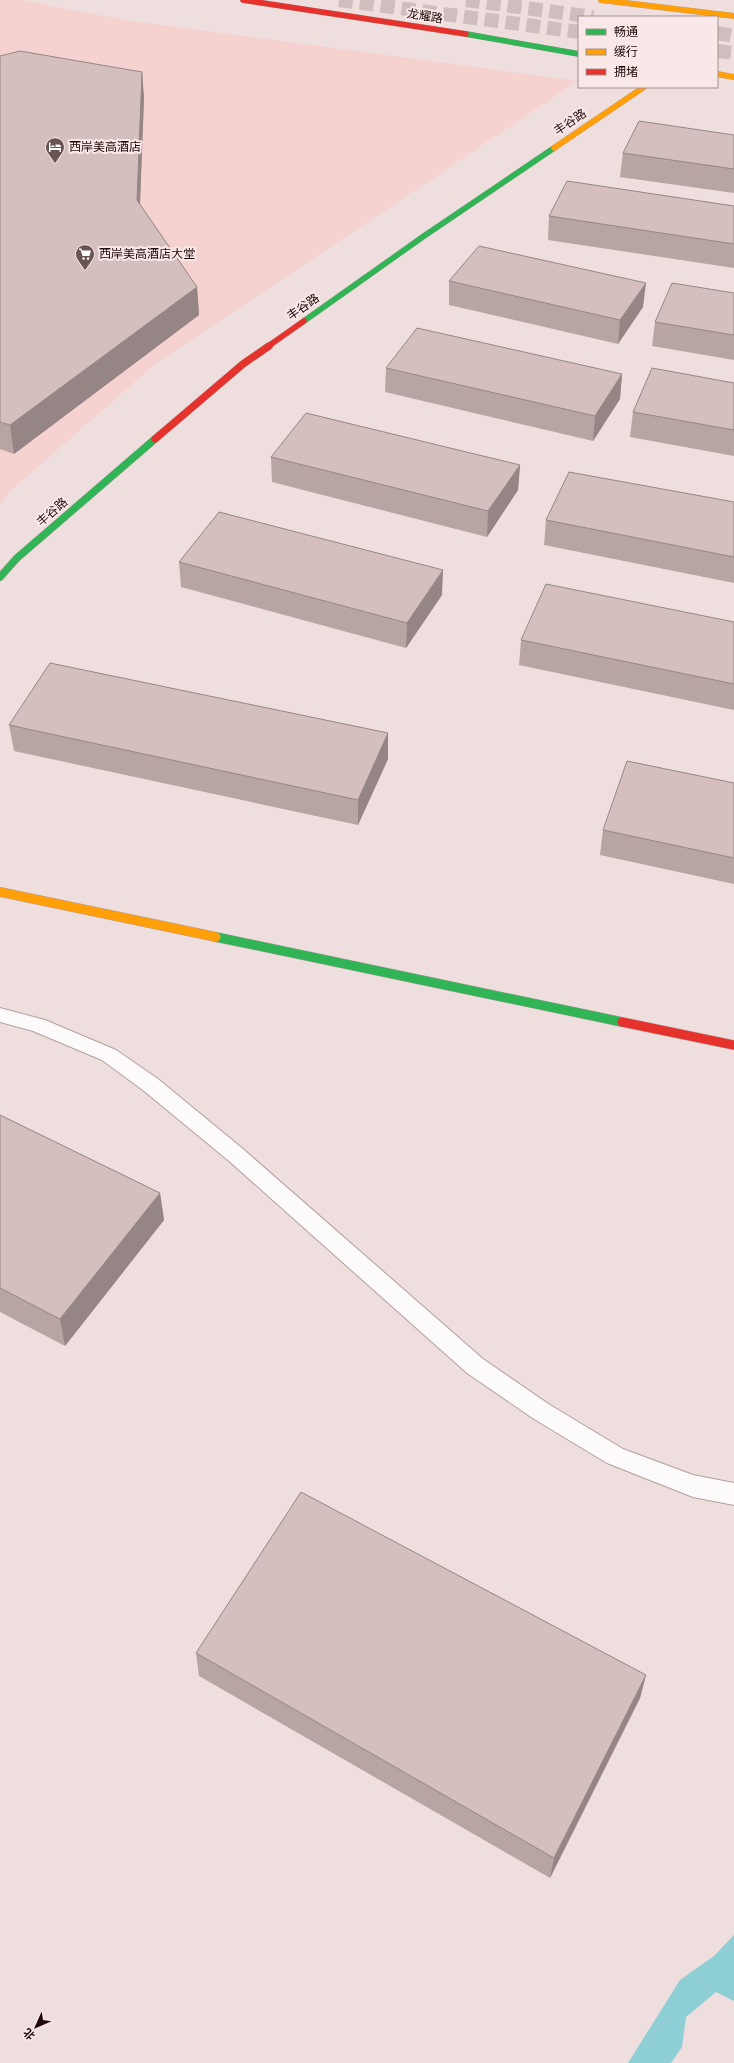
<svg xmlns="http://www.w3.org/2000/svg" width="734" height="2063" viewBox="0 0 734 2063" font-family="'IBM Plex Sans','Noto Sans SC',sans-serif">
	<rect width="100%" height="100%" fill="#eededd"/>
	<path fill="#f5d2d0" d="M 0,0 L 22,0 L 125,20 L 578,81 L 154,365 L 8,493 L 0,504 Z"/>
	<path fill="#8dcfd5" d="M 734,1935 L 734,2001 L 716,1992 L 686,2017 L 682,2047 L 671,2063 L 628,2063 L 680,1980 L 714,1956 Z"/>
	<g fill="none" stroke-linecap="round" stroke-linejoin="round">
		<path stroke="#cfbebd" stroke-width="14" stroke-dasharray="14 7" stroke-linecap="butt" d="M 339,0 L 579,32
			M 466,0 L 593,17
			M 717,33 L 734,36
			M 717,51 L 734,53"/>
		<g stroke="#b39f9e" stroke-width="2">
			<path id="lane" d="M 0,1008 L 45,1020 L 116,1050 L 158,1079 L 243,1149 L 483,1359 L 550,1405 L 623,1449 L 693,1475 L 734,1483 L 734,1505 L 693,1497 L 607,1463 L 534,1419 L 467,1373 L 229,1161 L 144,1091 L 102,1060 L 33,1031 L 0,1022 Z"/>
		</g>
		<g stroke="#b39f9e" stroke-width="6">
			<path id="fast-far2" d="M 466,34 L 579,54
				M 304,321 L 424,236 L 554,148"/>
		</g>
		<g stroke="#b39f9e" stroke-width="8">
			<path id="fast-far1" d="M 0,577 L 17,558 L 155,439"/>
		</g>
		<g stroke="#b39f9e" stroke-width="10">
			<path id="fast" d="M 216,937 L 622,1022"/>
		</g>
		<g stroke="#b39f9e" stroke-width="6">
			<path id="slow-far1" d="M 601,0 L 734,16
				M 717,74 L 734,77
				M 554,148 L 644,87"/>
		</g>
		<g stroke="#b39f9e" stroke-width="10">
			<path id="slow" d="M 0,892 L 216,937"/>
		</g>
		<g stroke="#b39f9e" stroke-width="6">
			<path id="jam-far2" d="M 243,0 L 466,34
				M 267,347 L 304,321"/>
		</g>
		<g stroke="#b39f9e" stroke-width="8">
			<path id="jam-far1" d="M 155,439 L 243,364 L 269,346"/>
		</g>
		<g stroke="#b39f9e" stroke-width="10">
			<path id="jam" d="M 622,1022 L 734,1045"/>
		</g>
		<use href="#lane" fill="#fcfafa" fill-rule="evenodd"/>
		<use href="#fast-far2" stroke="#30b455" stroke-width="5.5"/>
		<use href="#fast-far1" stroke="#30b455" stroke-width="7"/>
		<use href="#fast" stroke="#30b455" stroke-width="9"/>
		<use href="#slow-far1" stroke="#ff9f0a" stroke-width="5.5"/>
		<use href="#slow" stroke="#ff9f0a" stroke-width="9"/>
		<use href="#jam-far2" stroke="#e5322d" stroke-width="5.5"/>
		<use href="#jam-far1" stroke="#e5322d" stroke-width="7"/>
		<use href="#jam" stroke="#e5322d" stroke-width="9"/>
	</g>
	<path fill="#b7a4a3" d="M 0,56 L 142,72 L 144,98 L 140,205 L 197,287 L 199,315 L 14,454 L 0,449 Z
		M 734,135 L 734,193 L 620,177 L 623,153 Z
		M 734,206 L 734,268 L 548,240 L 549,216 Z
		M 449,281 L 643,307 L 618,344 L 449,305 Z
		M 734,293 L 734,360 L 652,346 L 655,322 Z
		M 386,368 L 622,374 L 620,399 L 593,441 L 385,392 Z
		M 734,383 L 734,456 L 630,437 L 633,412 Z
		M 271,457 L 520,465 L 518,490 L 487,537 L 272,482 Z
		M 734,502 L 734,583 L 544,545 L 546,520 Z
		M 179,562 L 442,595 L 406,648 L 181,587 Z
		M 734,622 L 734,710 L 519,665 L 521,640 Z
		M 9,725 L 388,733 L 388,759 L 358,825 L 14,751 Z
		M 734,783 L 734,884 L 600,855 L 603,830 Z
		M 0,1115 L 160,1193 L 164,1220 L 65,1346 L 0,1312 Z
		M 196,1653 L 646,1675 L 640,1698 L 550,1878 L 199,1676 Z"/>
	<path fill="#958685" d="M 142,72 L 144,98 L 139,227 L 137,200 Z
		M 646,283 L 643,307 L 618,344 L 620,320 Z
		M 197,287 L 199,315 L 14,454 L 10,425 Z
		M 622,374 L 620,399 L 593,441 L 595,416 Z
		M 520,465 L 518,490 L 487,537 L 488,511 Z
		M 443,570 L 442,595 L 406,648 L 407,623 Z
		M 388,733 L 388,759 L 358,825 L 358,800 Z
		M 160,1193 L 164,1220 L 65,1346 L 60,1319 Z
		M 646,1675 L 640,1698 L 550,1878 L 554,1858 Z"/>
	<path fill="#d5bfbe" stroke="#958685" d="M 20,51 L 142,72 L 137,200 L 197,287 L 10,425 L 0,422 L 0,56 Z
		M 639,121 L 734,135 L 734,169 L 623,153 Z
		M 567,181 L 734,206 L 734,244 L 549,216 Z
		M 479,246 L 646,283 L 620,320 L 449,281 Z
		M 672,283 L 734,293 L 734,335 L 655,322 Z
		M 417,328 L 622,374 L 595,416 L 386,368 Z
		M 652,368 L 734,383 L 734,430 L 633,412 Z
		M 306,413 L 520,465 L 488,511 L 271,457 Z
		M 569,472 L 734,502 L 734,557 L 546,520 Z
		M 219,512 L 443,570 L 407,623 L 179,562 Z
		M 546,584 L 734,622 L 734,684 L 521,640 Z
		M 50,663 L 388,733 L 358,800 L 9,725 Z
		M 627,761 L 734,783 L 734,858 L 603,830 Z
		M 0,1115 L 160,1193 L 60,1319 L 0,1288 Z
		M 301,1492 L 646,1675 L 554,1858 L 196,1653 Z"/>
	<defs>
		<g id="hotel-pin" transform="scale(1)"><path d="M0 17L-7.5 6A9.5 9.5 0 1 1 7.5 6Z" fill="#695353" stroke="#f8e9e8"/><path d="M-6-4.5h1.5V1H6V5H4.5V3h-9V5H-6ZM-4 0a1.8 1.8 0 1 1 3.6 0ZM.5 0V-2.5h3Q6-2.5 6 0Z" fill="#fff"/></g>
		<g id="supermarket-pin" transform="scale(1)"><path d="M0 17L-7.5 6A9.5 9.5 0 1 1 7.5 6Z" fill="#695353" stroke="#f8e9e8"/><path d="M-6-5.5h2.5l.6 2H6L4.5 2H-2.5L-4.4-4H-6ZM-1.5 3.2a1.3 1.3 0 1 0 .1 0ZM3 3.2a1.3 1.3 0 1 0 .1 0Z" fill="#fff"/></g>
	</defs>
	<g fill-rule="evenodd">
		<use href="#hotel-pin" x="55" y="147"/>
		<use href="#supermarket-pin" x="85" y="254"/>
	</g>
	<g text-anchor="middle" stroke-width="4" stroke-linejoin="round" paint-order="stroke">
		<g font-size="12" fill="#210808" stroke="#f8e9e8">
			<text transform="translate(425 16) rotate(9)" y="4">龙耀路</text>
			<text transform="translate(570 122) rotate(-34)" y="4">丰谷路</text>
			<text transform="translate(303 307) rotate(-35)" y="4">丰谷路</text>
			<text transform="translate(52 512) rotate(-41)" y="4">丰谷路</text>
		</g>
		<g font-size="12" fill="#210808" stroke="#f8e9e8" text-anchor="start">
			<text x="69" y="151">西岸美高酒店</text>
			<text x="99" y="258">西岸美高酒店大堂</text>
		</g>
	</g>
	<rect x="578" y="16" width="140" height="72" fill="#f8e9e8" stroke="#a28f8e"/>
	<rect x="586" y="29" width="20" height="6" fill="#30b455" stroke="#a28f8e"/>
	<text x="614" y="36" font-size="12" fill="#210808">畅通</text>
	<rect x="586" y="49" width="20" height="6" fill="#ff9f0a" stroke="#a28f8e"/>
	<text x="614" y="56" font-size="12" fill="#210808">缓行</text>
	<rect x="586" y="69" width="20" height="6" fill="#e5322d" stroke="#a28f8e"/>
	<text x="614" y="76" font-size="12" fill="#210808">拥堵</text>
	<g transform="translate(36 2027) rotate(225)" stroke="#f8e9e8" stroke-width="3" paint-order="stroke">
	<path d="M0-3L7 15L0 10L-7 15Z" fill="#210808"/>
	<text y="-6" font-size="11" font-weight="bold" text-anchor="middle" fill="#210808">北</text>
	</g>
</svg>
